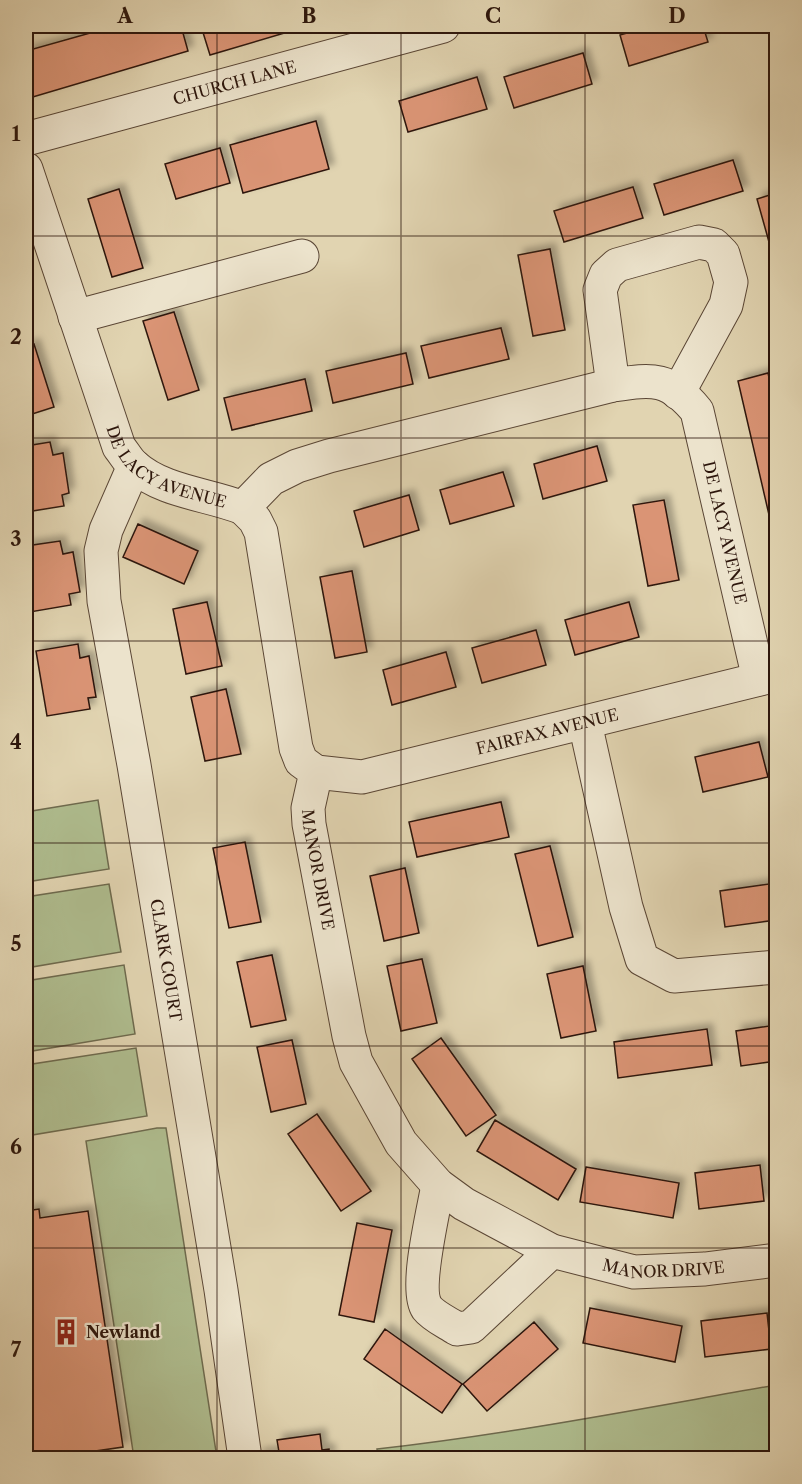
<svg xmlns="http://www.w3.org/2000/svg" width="802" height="1484" viewBox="0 0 802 1484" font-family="'Libre Caslon Text',serif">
	<defs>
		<filter id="shadow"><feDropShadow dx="5.5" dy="-5.5" stdDeviation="3" flood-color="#0004"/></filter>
	</defs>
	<rect width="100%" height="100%" fill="#e1d4b1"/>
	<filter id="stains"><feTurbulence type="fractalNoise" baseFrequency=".00333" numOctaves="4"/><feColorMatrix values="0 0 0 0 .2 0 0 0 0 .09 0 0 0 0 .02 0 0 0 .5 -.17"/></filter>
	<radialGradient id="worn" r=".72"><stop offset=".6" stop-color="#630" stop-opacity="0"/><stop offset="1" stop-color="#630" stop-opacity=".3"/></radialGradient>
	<path fill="#afbd8f" stroke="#6e6a4e" stroke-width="1.5" d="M 98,800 L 109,869 L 26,882 L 26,812 Z
		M 109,884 L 121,952 L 26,968 L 26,897 Z
		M 124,965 L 135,1034 L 26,1052 L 26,981 Z
		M 136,1048 L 147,1116 L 26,1136 L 26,1065 Z
		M 157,1128 L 166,1128 L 217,1458 L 134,1458 L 86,1141 Z
		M 776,1385 L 776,1458 L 378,1458 L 377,1449 C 511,1434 644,1408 776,1385 Z"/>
	<path fill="#da9474" stroke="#2d160c" stroke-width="1.5" filter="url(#shadow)" d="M 115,26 L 181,26 L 188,51 L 26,99 L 26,51 Z
		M 201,26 L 308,26 L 210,55 Z
		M 651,26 L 703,26 L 708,42 L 629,66 L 620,35 Z
		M 583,53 L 592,84 L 514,108 L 504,77 Z
		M 477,77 L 487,109 L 408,132 L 399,101 Z
		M 316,121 L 329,169 L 243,193 L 230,145 Z
		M 220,148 L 230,183 L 176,199 L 165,164 Z
		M 733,160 L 743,191 L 664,215 L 654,184 Z
		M 633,187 L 643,218 L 564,242 L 554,211 Z
		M 119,189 L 143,268 L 112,277 L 88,199 Z
		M 776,193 L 776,267 L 757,199 Z
		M 550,249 L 565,330 L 533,336 L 518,255 Z
		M 174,312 L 199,390 L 168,400 L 143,321 Z
		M 501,328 L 509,359 L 429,378 L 421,346 Z
		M 34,344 L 54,407 L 26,416 L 26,347 Z
		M 406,353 L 413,384 L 333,403 L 326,371 Z
		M 768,373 L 776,408 L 776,545 L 738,381 Z
		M 305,379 L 312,411 L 232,430 L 224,398 Z
		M 50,442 L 53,455 L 63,453 L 69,493 L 62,495 L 64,506 L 26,512 L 26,446 Z
		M 597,446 L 607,481 L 543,499 L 534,464 Z
		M 503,472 L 514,506 L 450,524 L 440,490 Z
		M 409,495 L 419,530 L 364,547 L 354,511 Z
		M 664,500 L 679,580 L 648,586 L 633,505 Z
		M 138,524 L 198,551 L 184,584 L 123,557 Z
		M 60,541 L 63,554 L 73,552 L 80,592 L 69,594 L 71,605 L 30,612 L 26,582 L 26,546 Z
		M 352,571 L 367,652 L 335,658 L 320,577 Z
		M 207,602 L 222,666 L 186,674 L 173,609 Z
		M 629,602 L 639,637 L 575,655 L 565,620 Z
		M 536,630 L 546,665 L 482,683 L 472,648 Z
		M 78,644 L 80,658 L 89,656 L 96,697 L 88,698 L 90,709 L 47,716 L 36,651 Z
		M 446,652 L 456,687 L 392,705 L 383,670 Z
		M 226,689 L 241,754 L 205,761 L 191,697 Z
		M 759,742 L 768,777 L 703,792 L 695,757 Z
		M 501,802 L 509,837 L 417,857 L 409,822 Z
		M 245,842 L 261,922 L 229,928 L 213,848 Z
		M 550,846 L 573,937 L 538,946 L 515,854 Z
		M 405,868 L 419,933 L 384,941 L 370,876 Z
		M 776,883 L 776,920 L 725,927 L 720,891 Z
		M 272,955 L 286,1020 L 251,1027 L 237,962 Z
		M 422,959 L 437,1023 L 401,1031 L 387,966 Z
		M 583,966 L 596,1031 L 561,1038 L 547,974 Z
		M 776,1025 L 776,1061 L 741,1066 L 736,1031 Z
		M 707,1029 L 712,1065 L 618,1078 L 614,1042 Z
		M 441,1038 L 496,1115 L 466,1136 L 412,1059 Z
		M 292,1040 L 306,1104 L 271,1112 L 257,1047 Z
		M 317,1114 L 371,1191 L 341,1211 L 288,1134 Z
		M 495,1120 L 576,1169 L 558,1200 L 477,1151 Z
		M 760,1165 L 764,1201 L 699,1209 L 695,1173 Z
		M 586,1167 L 679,1183 L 673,1218 L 580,1202 Z
		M 39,1209 L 40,1218 L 88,1211 L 123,1447 L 75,1454 L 75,1458 L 26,1458 L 26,1211 Z
		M 357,1223 L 392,1230 L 374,1322 L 339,1315 Z
		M 590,1308 L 682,1326 L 675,1362 L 583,1343 Z
		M 767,1313 L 771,1349 L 705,1357 L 701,1321 Z
		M 534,1322 L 558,1349 L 487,1411 L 463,1384 Z
		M 385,1329 L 462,1384 L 442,1413 L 364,1359 Z
		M 320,1434 L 322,1450 L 329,1449 L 330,1458 L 258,1458 L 258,1454 L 279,1452 L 277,1440 Z"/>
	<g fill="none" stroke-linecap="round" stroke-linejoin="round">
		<g stroke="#5a4635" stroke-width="35">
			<g id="minor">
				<path id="s1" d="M 26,139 L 443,26"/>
				<path id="s2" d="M 26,169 L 119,447 C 124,453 128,461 134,466 C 163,492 208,494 243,508 L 271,479 L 297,466 L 329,456 L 613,385 C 654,379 669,377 697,411 L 759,679"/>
				<path d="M 75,317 L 302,256"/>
				<path d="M 613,385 L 600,290 L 606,275 L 617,265 L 699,242 L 714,245 L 723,254 L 731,282 L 726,305 L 678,393"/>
				<path id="s3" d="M 134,466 L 106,530 L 101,551 L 104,601 L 134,765 L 221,1290 L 245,1458"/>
				<path id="s4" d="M 243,508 L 255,520 L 261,532 L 296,748 L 301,761 L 316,772 L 308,808 L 309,824 L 349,1036 L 356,1062 L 401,1143 L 438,1185 L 464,1204 L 552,1251 L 634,1272 L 705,1269 L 776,1260"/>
				<path d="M 585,723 L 626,907 L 642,959 L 674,976 L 776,967"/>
				<path id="s5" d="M 316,772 L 362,777 L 776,675"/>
				<path d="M 438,1185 C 434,1209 414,1289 427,1308 C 433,1316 448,1323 457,1329 L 471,1327 L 552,1251"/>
			</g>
		</g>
		<use href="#minor" stroke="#ece3cc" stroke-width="33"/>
	</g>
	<path fill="none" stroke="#2d160c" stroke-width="1.5" stroke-opacity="0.55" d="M 217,26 L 217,1458M 401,26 L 401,1458M 585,26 L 585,1458M 26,236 L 776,236M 26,438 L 776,438M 26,641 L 776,641M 26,843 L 776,843M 26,1046 L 776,1046M 26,1248 L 776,1248"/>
	<defs>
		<g id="building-bare" transform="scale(2.07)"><path d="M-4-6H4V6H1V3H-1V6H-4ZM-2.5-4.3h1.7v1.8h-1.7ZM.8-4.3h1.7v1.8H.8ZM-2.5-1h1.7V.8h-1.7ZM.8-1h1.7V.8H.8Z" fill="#8f2418" stroke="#ece3cc" stroke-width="2.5" paint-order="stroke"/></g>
	</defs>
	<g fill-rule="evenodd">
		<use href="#building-bare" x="66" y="1332"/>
	</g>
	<g text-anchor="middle" stroke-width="4.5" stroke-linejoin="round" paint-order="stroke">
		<g font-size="16" fill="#2d160c" stroke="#ece3cc">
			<text dy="6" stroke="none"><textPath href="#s1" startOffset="216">CHURCH LANE</textPath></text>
			<text dy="6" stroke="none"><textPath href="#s2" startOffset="344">DE LACY AVENUE</textPath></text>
			<text dy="6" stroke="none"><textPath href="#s2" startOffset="1050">DE LACY AVENUE</textPath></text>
			<text dy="6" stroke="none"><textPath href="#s5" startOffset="237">FAIRFAX AVENUE</textPath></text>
			<text dy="6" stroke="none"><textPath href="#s4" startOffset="381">MANOR DRIVE</textPath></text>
			<text dy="6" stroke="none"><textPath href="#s3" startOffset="506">CLARK COURT</textPath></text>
			<text dy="6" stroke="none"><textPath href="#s4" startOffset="972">MANOR DRIVE</textPath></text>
		</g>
		<g font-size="16" font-weight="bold" fill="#2d160c" stroke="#ece3cc" text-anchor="start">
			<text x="86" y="1338">Newland</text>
		</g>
	</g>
	<rect width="802" height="1484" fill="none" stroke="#e1d4b1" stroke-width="66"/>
	<rect x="33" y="33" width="736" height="1418" fill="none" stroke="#2d160c" stroke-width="2"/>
	<g font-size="20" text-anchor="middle" font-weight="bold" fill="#2d160c">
		<text x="125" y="23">A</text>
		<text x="309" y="23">B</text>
		<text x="493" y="23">C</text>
		<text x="677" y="23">D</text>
		<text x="16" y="141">1</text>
		<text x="16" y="344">2</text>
		<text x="16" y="546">3</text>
		<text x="16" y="749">4</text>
		<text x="16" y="951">5</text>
		<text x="16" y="1154">6</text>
		<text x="16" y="1357">7</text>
	</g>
	<rect width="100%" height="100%" filter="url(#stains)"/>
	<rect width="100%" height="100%" fill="url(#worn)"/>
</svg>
